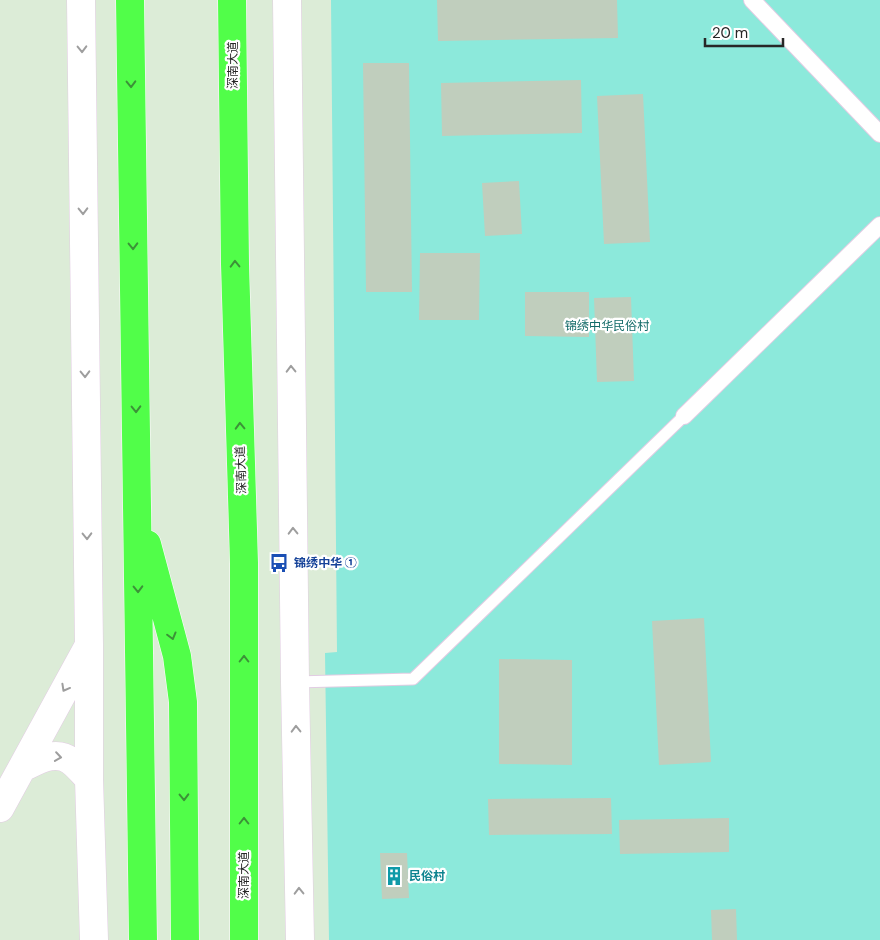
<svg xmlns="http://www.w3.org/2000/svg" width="880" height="940" viewBox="0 0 880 940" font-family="'DM Sans','Noto Sans SC',sans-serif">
	<rect width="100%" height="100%" fill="#dcecd7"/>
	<path fill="#8ce9db" d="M 331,0 L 880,0 L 880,940 L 329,940 L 325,653 L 337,652 Z"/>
	<path fill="#c0cebd" d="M 437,0 L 617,0 L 618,38 L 438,41 Z
		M 363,63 L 409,63 L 412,292 L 366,292 Z
		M 581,80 L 582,133 L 442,136 L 441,83 Z
		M 643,94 L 650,242 L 604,244 L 597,96 Z
		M 519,181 L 522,234 L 485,236 L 482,183 Z
		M 420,253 L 480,253 L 479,320 L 419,320 Z
		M 525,292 L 589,292 L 589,337 L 525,336 Z
		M 631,297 L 634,381 L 597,382 L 594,298 Z
		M 704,618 L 711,762 L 659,765 L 652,621 Z
		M 499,659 L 572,660 L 572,765 L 499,764 Z
		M 611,798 L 612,834 L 489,835 L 488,799 Z
		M 729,818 L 729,852 L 620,854 L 619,820 Z
		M 380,853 L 407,853 L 409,898 L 382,899 Z
		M 736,909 L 737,940 L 712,940 L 711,910 Z"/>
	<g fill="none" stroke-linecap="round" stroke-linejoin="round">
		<g stroke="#e2cce3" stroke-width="13">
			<path id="service" d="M 295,682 L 413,679 L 684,416"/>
		</g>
		<g stroke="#e2cce3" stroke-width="18">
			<path id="pedestrian" d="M 752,0 L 880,134
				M 684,416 L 880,225"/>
		</g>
		<g stroke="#e2cce3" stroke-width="29">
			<path id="secondary" d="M 81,0 L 89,645 L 89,779 L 94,940
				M 287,0 L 295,682 L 300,940
				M 22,768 C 37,761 55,749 71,761 C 78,766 83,773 89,779
				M 0,808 L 88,647"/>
		</g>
		<g stroke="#fff" stroke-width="29">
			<path id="primary" d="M 130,0 L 143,940
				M 232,0 L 235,264 L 244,563 L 244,940
				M 147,544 L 177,656 L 183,702 L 185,940"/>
		</g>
		<use href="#service" stroke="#fff" stroke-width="11"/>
		<use href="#pedestrian" stroke="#fff" stroke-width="16"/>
		<use href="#secondary" stroke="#fff" stroke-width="28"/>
		<use href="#primary" stroke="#51fe49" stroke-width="28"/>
	</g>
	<defs><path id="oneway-chevron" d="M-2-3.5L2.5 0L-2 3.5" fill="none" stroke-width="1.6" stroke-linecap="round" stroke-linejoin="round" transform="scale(1.25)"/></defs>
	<g stroke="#9e9e9e">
		<use href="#oneway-chevron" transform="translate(82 49) rotate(89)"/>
		<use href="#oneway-chevron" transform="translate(83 211) rotate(89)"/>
		<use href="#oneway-chevron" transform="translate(291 369) rotate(-91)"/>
		<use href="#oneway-chevron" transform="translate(85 374) rotate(89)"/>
		<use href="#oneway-chevron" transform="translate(293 531) rotate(-91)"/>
		<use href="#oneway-chevron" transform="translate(87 536) rotate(89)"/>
		<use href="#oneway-chevron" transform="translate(65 688) rotate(119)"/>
		<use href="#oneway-chevron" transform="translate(296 729) rotate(-91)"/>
		<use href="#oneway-chevron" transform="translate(58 757) rotate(8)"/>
		<use href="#oneway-chevron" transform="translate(299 891) rotate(-91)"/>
	</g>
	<g stroke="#3c9238">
		<use href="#oneway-chevron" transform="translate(131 84) rotate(89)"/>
		<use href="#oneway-chevron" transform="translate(133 246) rotate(89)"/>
		<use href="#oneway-chevron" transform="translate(235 264) rotate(-91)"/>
		<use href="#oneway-chevron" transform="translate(136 409) rotate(89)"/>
		<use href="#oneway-chevron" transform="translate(240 426) rotate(-92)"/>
		<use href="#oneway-chevron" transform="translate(138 589) rotate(89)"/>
		<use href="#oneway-chevron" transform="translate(172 636) rotate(75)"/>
		<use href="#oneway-chevron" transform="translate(244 659) rotate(-90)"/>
		<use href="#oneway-chevron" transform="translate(184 797) rotate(89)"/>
		<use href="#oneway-chevron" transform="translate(244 821) rotate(-90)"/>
	</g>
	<defs>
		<g id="bus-bare" transform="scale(1.5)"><path d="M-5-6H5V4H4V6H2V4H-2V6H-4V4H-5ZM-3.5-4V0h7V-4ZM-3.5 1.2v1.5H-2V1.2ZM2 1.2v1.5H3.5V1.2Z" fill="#1a4fb4" stroke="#fff" stroke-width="2.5" paint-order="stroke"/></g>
		<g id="building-bare" transform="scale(1.5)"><path d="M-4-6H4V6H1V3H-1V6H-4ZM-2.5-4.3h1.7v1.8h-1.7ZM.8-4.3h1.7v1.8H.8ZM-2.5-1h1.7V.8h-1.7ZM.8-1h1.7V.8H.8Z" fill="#0f9aa8" stroke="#fff" stroke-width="2.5" paint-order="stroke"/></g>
	</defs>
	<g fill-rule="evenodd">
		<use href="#bus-bare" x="279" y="563"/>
		<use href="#building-bare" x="394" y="876"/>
	</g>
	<g text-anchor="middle" stroke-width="4.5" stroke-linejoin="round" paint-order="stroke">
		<g font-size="12" fill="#272727" stroke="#fff">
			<text transform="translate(233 65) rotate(-90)" y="4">深南大道</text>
			<text transform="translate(241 470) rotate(-92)" y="4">深南大道</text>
			<text transform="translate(244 875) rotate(-90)" y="4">深南大道</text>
		</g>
		<g font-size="12" fill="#126a68" stroke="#fff">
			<text x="607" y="330">锦绣中华民俗村</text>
		</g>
		<g font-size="12" font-weight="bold" fill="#164399" stroke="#fff" text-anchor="start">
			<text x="294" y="567">锦绣中华 ①</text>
		</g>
		<g font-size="12" font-weight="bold" fill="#0d838f" stroke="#fff" text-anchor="start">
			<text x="409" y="880">民俗村</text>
		</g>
	</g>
	<path d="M705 38v8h78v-8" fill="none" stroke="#272727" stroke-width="2.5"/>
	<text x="712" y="38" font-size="15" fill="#272727" stroke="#ffffff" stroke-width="4" paint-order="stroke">20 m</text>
</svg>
